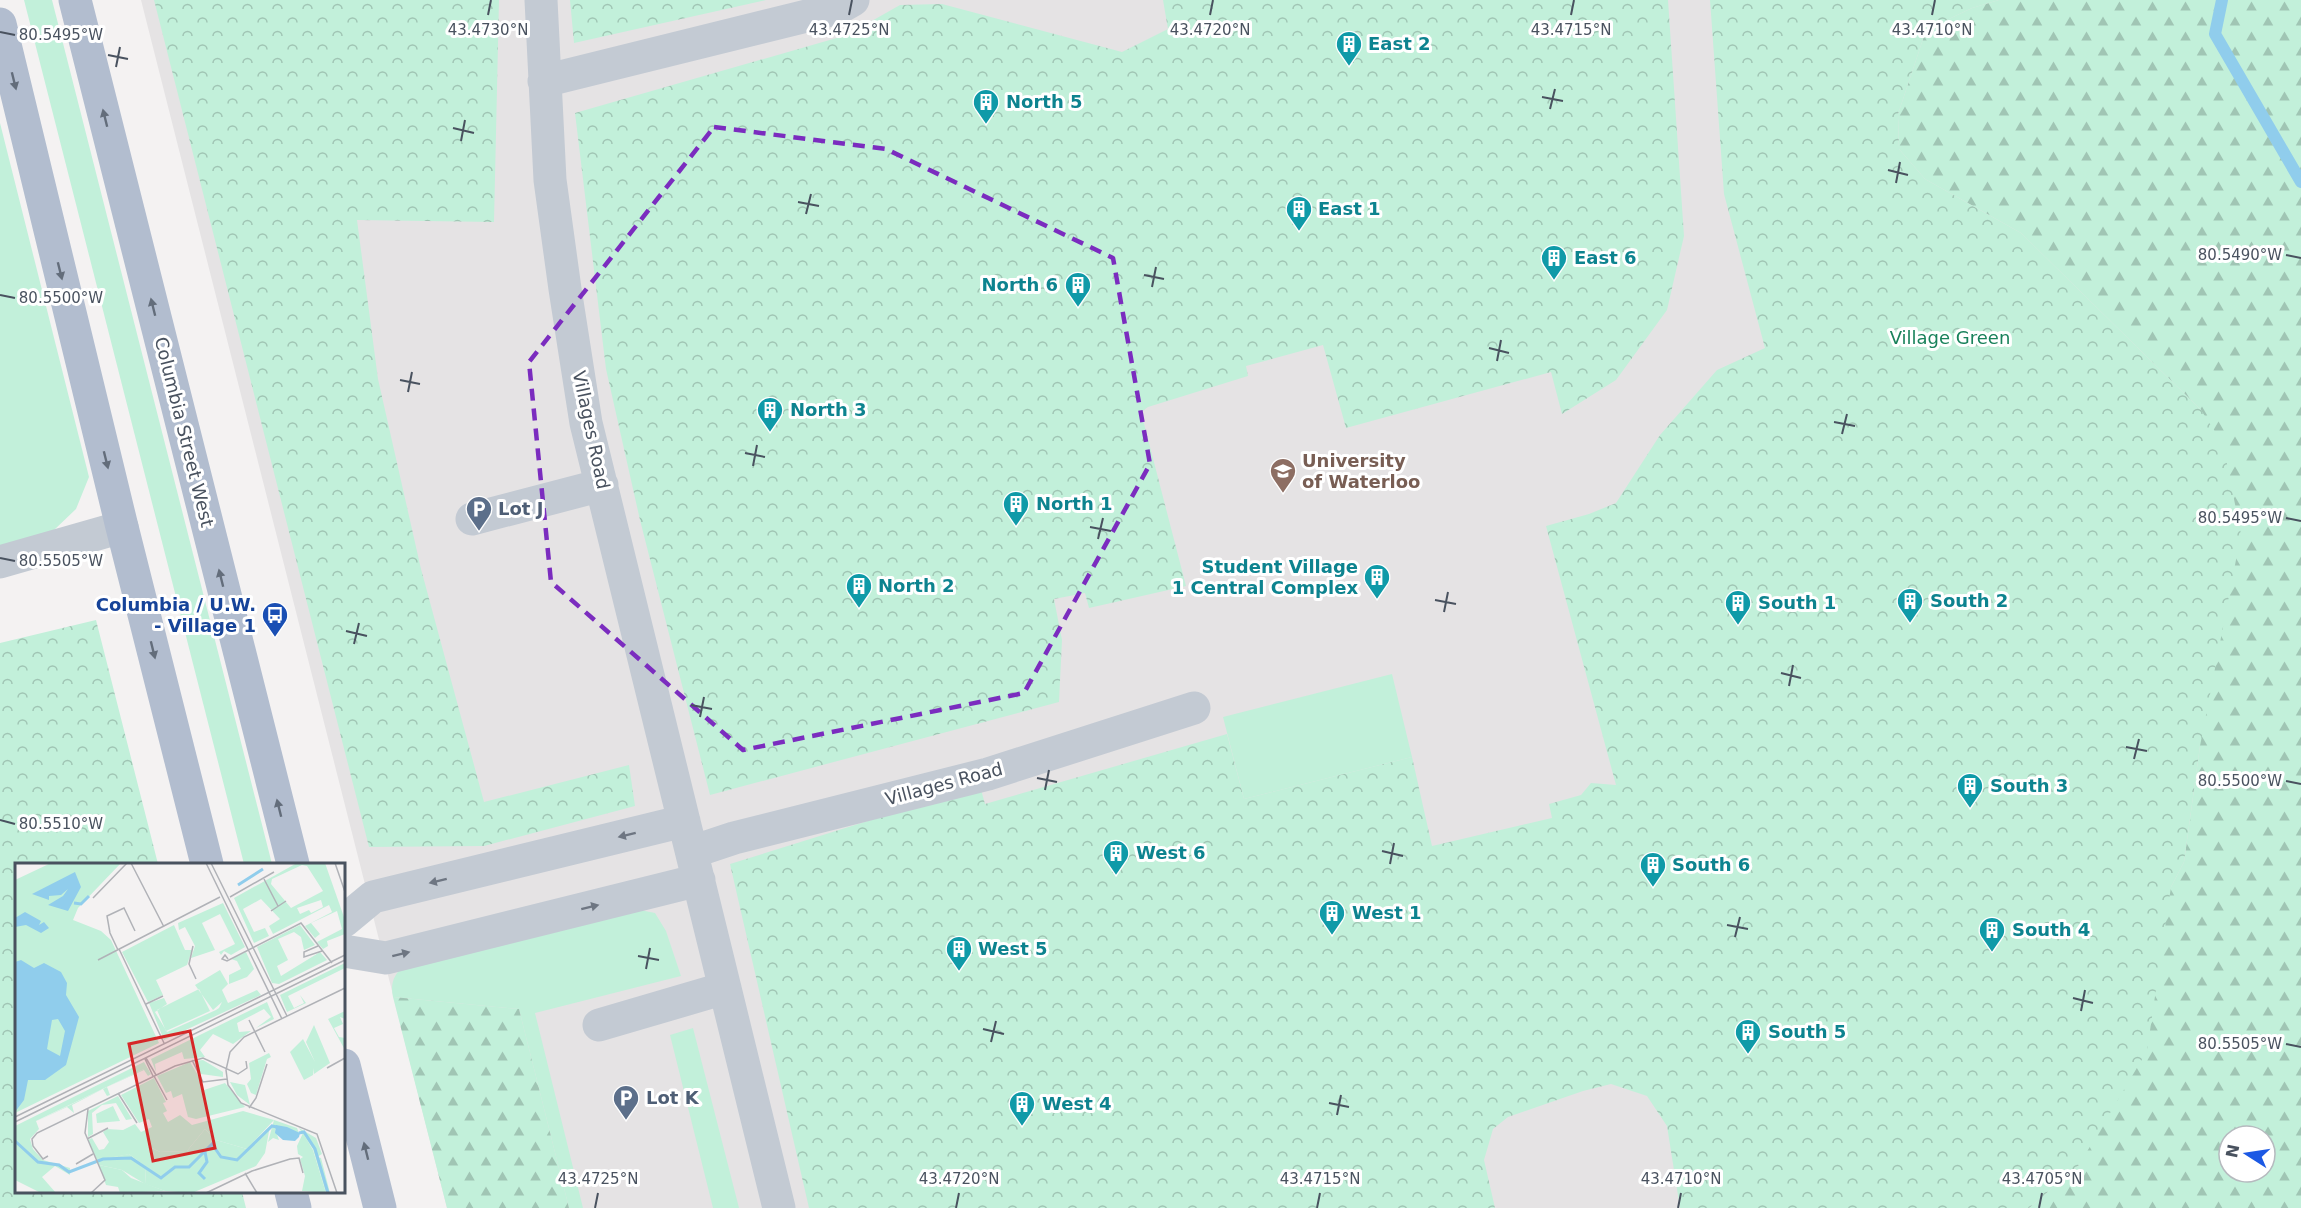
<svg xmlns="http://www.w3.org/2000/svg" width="2301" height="1208" viewBox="0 0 2301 1208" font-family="'DejaVu Sans',sans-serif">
	<defs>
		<pattern id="forest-firs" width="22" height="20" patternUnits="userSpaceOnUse" patternTransform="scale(1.5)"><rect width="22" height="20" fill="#c2f0da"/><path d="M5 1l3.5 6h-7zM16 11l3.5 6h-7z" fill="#a0c5b4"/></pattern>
		<pattern id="park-crowns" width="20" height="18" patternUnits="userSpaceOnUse" patternTransform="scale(1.5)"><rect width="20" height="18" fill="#c2f0da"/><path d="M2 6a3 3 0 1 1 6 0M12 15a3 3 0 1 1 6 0" fill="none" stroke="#a0c5b4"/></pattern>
	</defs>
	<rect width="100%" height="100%" fill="#f4f2f2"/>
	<path fill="#e5e3e4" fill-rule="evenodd" d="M 141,0 L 2301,0 L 2301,1208 L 447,1208 ZM 2229,1136 L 2265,1136 L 2265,1172 L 2229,1172 Z"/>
	<path fill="#c2f0da" d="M 24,0 L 52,0 L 272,864 L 244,864 Z
		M 0,123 L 89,477 L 76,509 L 53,531 L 0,555 Z
		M 1392,674 L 1412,757 L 1244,799 L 1223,717 Z
		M 635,909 L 655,913 L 666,931 L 681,976 L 535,1013 L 583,1208 L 569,1208 L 519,1009 L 393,997 C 390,983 394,974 405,965 Z
		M 693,1028 L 739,1208 L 713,1208 L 670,1035 Z"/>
	<path fill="url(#forest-firs)" fill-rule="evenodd" d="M 1999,0 L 2301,0 L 2301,1208 L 2029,1208 L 2079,1165 L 2171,887 L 2184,862 L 2200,746 L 2201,410 L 2021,233 L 1925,179 L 1899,149 L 1898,114 L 1926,30 L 1972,8 ZM 2229,1136 L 2265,1136 L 2265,1172 L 2229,1172 Z
		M 393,997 L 519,1009 L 569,1208 L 447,1208 Z"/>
	<path fill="url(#park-crowns)" d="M 154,0 L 499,0 L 494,222 L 357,220 L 378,379 L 421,569 L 484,802 L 629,765 L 635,806 L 484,846 L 369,847 Z
		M 570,0 L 766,0 L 574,43 Z
		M 1163,0 L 1668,0 L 1684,236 L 1667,310 L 1616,380 L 1562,414 L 1551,372 L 1346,428 L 1323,345 L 1246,366 L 1248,376 L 1148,407 L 1141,412 L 1186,586 L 1089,608 L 1085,593 L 1054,599 L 1062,640 L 1059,702 L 710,795 L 640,520 L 606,369 L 575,113 L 847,35 L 900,5 L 942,4 L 1122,52 L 1168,29 Z
		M 1710,0 L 1999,0 L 1972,8 L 1926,30 L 1898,114 L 1899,149 L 1925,179 L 2021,233 L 2201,410 L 2223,444 L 2241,534 L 2200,746 L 2184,862 L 2171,887 L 2147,1051 L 2079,1165 L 2029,1208 L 1680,1208 L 1667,1126 L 1647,1096 L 1611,1084 L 1583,1091 L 1508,1117 L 1493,1129 L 1484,1160 L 1495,1208 L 809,1208 L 730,864 L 980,786 L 985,804 L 1227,734 L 1244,799 L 1412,757 L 1432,846 L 1552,818 L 1549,804 L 1581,795 L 1591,783 L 1616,785 L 1546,526 L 1589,514 L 1616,503 L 1660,435 L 1717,370 L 1765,348 L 1724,194 Z
		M 96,620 L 158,864 L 16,864 L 16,1192 L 242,1192 L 246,1208 L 0,1208 L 0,643 Z"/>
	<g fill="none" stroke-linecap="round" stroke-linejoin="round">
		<path stroke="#90cdec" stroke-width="12" d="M 2222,0 L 2215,34 L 2301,182"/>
		<path stroke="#c3cad3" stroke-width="33" d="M 541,0 L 550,180 L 565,289 L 586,423 L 779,1208
			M 544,81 L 839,8 L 853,0
			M 472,519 L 602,485
			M 0,562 L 122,527
			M 692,852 L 734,838 L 988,774 L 1194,708
			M 344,921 L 373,897 L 684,821
			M 344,951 L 386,958 L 699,880
			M 599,1025 L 725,988"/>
		<path stroke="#b2bdcf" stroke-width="33" d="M 75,0 L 293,864
			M 0,24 L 122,527 L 207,864
			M 344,1065 L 380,1208
			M 291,1192 L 295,1208"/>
	</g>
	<defs><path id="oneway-solid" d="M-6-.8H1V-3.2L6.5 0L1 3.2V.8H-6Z" transform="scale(1.5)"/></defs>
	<g fill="#636d7b">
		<use href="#oneway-solid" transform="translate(14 81) rotate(76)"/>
		<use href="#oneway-solid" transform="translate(105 118) rotate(-104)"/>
		<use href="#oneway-solid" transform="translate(60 271) rotate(76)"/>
		<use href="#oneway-solid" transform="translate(153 307) rotate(-104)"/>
		<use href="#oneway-solid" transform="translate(106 460) rotate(76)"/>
		<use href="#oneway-solid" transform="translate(221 578) rotate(-104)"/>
		<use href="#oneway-solid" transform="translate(153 650) rotate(76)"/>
		<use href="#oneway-solid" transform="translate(279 808) rotate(-104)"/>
		<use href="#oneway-solid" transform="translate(366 1151) rotate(-104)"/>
	</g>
	<g fill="#6e7682">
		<use href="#oneway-solid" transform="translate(627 835) rotate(166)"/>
		<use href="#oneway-solid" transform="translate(438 881) rotate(166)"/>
		<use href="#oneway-solid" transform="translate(590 907) rotate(-14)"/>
		<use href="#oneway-solid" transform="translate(401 954) rotate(-14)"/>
	</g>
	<path fill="none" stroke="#7b2cbf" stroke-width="4.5" stroke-dasharray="12 8" stroke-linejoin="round" d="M 714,127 L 886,149 L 1113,258 L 1150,464 L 1024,693 L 743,750 L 551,582 L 529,362 Z"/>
	<path fill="none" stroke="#49525f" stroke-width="2" d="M 488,15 L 491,0M 849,15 L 852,0M 1210,15 L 1213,0M 1571,15 L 1574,0M 1932,15 L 1935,0M 0,32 L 15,35M 108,55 L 128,59M 116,67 L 120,47M 1542,97 L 1563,101M 1550,109 L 1555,89M 453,128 L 474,133M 461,141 L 465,120M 1888,170 L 1908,175M 1896,183 L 1900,162M 798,202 L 819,206M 806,214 L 811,194M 2286,255 L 2301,258M 1144,275 L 1164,279M 1152,287 L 1156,267M 0,295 L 15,298M 1489,348 L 1509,353M 1497,361 L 1501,340M 400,380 L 420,384M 408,392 L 412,372M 1834,422 L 1855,426M 1842,434 L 1847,414M 745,453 L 765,457M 753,466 L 757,445M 2286,518 L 2301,521M 1090,527 L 1111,531M 1098,539 L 1103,518M 0,558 L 15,561M 1435,600 L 1456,604M 1444,612 L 1448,592M 346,631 L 367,636M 354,644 L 359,623M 1781,673 L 1801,678M 1789,686 L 1793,665M 691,705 L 712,709M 700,717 L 704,697M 2126,747 L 2147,751M 2134,759 L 2139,739M 1037,778 L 1057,782M 2286,781 L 2301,784M 1045,790 L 1049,770M 0,820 L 15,824M 1382,851 L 1403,856M 1390,864 L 1394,843M 1727,925 L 1748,929M 1735,937 L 1740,917M 638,956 L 659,960M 646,969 L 650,948M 2073,998 L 2093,1003M 2081,1011 L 2085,990M 983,1029 L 1004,1034M 991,1042 L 996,1021M 2286,1044 L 2301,1047M 1329,1103 L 1349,1107M 1337,1115 L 1341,1095M 595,1208 L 598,1193M 956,1208 L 959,1193M 1317,1208 L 1320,1193M 1678,1208 L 1681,1193M 2039,1208 L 2042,1193"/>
	<defs>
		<g id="building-pin" transform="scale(1.35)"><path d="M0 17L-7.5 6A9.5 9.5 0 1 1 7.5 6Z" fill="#0f9aa8" stroke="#fff"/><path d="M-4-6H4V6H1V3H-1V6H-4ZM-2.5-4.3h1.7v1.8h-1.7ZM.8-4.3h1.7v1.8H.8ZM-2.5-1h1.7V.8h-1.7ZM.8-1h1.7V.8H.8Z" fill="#fff"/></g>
		<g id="university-pin" transform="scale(1.35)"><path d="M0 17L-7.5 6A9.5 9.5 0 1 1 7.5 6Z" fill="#8d6e63" stroke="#fff"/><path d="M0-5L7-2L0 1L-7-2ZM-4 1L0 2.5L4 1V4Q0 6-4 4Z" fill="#fff"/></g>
		<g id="parking-pin" transform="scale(1.35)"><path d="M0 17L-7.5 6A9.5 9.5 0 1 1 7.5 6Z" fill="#5c6f8a" stroke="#fff"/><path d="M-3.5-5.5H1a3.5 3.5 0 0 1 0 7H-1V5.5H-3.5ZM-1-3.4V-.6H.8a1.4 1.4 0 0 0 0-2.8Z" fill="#fff"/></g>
		<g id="bus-pin" transform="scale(1.35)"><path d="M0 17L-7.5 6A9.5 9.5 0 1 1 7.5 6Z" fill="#1a4fb4" stroke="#fff"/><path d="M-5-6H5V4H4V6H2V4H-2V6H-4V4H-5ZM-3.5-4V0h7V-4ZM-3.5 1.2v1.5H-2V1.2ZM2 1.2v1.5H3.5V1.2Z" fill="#fff"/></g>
	</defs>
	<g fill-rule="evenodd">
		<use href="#building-pin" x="1349" y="44"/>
		<use href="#building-pin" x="986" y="102"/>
		<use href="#building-pin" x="1299" y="209"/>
		<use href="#building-pin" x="1554" y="258"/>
		<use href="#building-pin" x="1078" y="285"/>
		<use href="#building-pin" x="770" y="410"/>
		<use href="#university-pin" x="1283" y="471"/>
		<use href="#building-pin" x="1016" y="504"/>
		<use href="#parking-pin" x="479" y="509"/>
		<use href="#building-pin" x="1377" y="577"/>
		<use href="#building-pin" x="859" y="586"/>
		<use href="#building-pin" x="1910" y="601"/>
		<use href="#building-pin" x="1738" y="603"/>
		<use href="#bus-pin" x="275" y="615"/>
		<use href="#building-pin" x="1970" y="786"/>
		<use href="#building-pin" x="1116" y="853"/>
		<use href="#building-pin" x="1653" y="865"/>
		<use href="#building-pin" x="1332" y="913"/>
		<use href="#building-pin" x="1992" y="930"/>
		<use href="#building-pin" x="959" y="949"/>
		<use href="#building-pin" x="1748" y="1032"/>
		<use href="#parking-pin" x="626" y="1098"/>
		<use href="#building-pin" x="1022" y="1104"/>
	</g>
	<g text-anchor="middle" stroke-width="6" stroke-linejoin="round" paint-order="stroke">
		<g font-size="18" font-weight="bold" fill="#0d838f" stroke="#fff" text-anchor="start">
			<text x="1368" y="50">East 2</text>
			<text x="1006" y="108">North 5</text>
			<text x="1318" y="215">East 1</text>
			<text x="1574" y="264">East 6</text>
			<text x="1058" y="291" text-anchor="end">North 6</text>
			<text x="790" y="416">North 3</text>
			<text x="1036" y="510">North 1</text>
			<text x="1358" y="573" text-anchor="end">Student Village<tspan x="1358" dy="21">1 Central Complex</tspan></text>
			<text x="878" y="592">North 2</text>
			<text x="1930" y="607">South 2</text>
			<text x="1758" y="609">South 1</text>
			<text x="1990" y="792">South 3</text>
			<text x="1136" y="859">West 6</text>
			<text x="1672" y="871">South 6</text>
			<text x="1352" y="919">West 1</text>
			<text x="2012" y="936">South 4</text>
			<text x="978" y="955">West 5</text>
			<text x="1768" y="1038">South 5</text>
			<text x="1042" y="1110">West 4</text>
		</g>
		<g font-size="18" fill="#19825b" stroke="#fff">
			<text x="1950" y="344">Village Green</text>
		</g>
		<g font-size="18" fill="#49525f" stroke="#fff">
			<text transform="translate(591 430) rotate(78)" y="6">Villages Road</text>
			<text transform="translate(184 432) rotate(76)" y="6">Columbia Street West</text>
			<text transform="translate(944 784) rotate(-15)" y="6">Villages Road</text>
		</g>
		<g font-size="18" font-weight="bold" fill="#785e54" stroke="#fff" text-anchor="start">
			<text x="1302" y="467">University<tspan x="1302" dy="21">of Waterloo</tspan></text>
		</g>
		<g font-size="18" font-weight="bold" fill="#4e5e75" stroke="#fff" text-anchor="start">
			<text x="498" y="515">Lot J</text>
			<text x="646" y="1104">Lot K</text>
		</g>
		<g font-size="18" font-weight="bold" fill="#164399" stroke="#fff" text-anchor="end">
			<text x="256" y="611">Columbia / U.W.<tspan x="256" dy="21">- Village 1</tspan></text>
		</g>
	</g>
	<g transform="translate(15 863)">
		<rect width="330" height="330" fill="#f4f2f2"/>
		<path d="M 282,0 L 310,0 L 330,57 L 330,71 L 312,78 L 313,83 L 308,86 L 302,79 L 327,66 L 322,48 L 296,60 L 305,71 L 300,75 L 290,63 L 317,49 L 314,42 L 258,71 L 254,63 L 265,56 L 246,36 L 228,46 L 239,69 L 250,65 L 254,73 L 239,80 L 219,35 ZM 287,2 L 292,3 L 308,28 L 276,45 L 256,21 L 257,16 ZM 306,37 L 308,44 L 296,50 L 294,47 L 285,51 L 282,45 ZM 208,40 L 230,84 L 216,92 L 209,88 L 206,92 L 204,89 L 220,81 L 205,51 L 187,60 L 200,87 L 176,95 L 180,83 L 170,64 L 164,67 L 163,60 ZM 159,62 L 170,87 L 177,87 L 172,102 L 141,117 L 148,132 L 133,139 L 107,89 ZM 285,62 L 300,82 L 289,87 L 286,74 L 279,69 L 263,76 L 273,97 L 262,103 L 266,113 L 305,89 L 312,97 L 264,121 L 257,120 L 242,84 ZM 231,89 L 239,106 L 232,114 L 214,121 L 214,112 L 226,106 L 222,98 L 216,96 ZM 330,100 L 330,105 L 273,133 L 279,145 L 289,140 L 285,132 L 291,140 L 272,149 L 265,132 ZM 205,107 L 213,121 L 207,127 L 213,140 L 242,127 L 246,132 L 149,177 L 134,140 L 149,135 L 152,141 L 140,149 L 152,169 L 201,147 L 204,145 L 207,139 L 198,147 L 180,122 ZM 184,126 L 195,148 L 151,168 L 142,147 ZM 330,148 L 330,156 L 325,154 L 328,161 L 319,165 L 324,174 L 330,175 L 330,187 L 313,156 ZM 129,199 L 136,211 L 133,213 L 129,207 L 92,224 L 95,232 L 92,233 L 88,226 L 57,242 L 59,250 L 52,244 L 20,259 L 129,206 ZM 259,257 L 282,265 L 284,270 L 260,266 L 264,277 L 258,275 L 253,279 ZM 114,291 L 131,304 L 130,321 L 107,307 L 84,302 L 82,297 Z" fill="#c2f0da" fill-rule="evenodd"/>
		<path d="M 129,199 L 129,206 L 21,258 L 24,266 L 15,276 L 18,286 L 28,297 L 55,305 L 55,312 L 40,303 L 27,314 L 41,330 L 26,330 L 0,317 L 0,263 ZM 255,263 L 250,290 L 241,303 L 177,330 L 150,328 L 130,321 L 131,304 L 114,291 L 133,283 L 145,289 L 172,288 L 190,266 L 201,277 L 232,286 ZM 284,265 L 301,275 L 307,291 L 302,294 L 306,295 L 315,330 L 311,330 L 298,286 Z" fill="#c2f0da"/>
		<path d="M 36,0 L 106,0 L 63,45 L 58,57 L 86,68 L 96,77 L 144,180 L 0,250 L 0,17 ZM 252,139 L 259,156 L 241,165 L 256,154 L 249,146 L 222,160 L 224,169 L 236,168 L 218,181 L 198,171 L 185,187 L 190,194 L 169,196 L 167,189 L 140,201 L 141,209 L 136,196 ZM 299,162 L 315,200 L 299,211 L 299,205 L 298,212 L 289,217 L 275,189 L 288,176 L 300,199 L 291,179 ZM 254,190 L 256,194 L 252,196 L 241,232 L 236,230 L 232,221 L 236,216 L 234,200 ZM 188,197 L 208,209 L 208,214 L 186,211 L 179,198 ZM 175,199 L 184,214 L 186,228 L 210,220 L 230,244 L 181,256 L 173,254 L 167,231 L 158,235 L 156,228 L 151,230 L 142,213 ZM 139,215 L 151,239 L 148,240 L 152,248 L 148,250 L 153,259 L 165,252 L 177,262 L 228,248 L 259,257 L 232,286 L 201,277 L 190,266 L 172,288 L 145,289 L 133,283 L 127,289 L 82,297 L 73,277 L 77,275 L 84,287 L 89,286 L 94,279 L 88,269 L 92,266 L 108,267 L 120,261 L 126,269 L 137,264 L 134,256 L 124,260 L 106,232 ZM 215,219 L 230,222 L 235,242 L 222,232 ZM 103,233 L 117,256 L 111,257 L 101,240 L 87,242 L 77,250 L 78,271 L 73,274 L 73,248 ZM 98,243 L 105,258 L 82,260 L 81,251 ZM 288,270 L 298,287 L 311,330 L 287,328 L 290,313 L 285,296 L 288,294 L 283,291 L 282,283 ZM 84,302 L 107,307 L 116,315 L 150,328 L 105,330 L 103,324 L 91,322 Z" fill="#c2f0da"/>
		<path d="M 60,9 L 66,24 L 53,48 L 33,42 L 48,33 L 53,26 L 46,32 L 34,33 L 34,37 L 17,31 ZM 10,49 L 26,58 L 24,62 L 29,59 L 34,65 L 26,70 L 11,62 L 0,64 L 0,55 ZM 6,97 L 19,105 L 29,100 L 46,109 L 52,120 L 51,132 L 64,154 L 51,202 L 30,217 L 13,217 L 9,237 L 0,249 L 0,99 ZM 43,156 L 50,168 L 45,193 L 32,186 L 37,157 ZM 261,262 L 272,264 L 285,270 L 284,274 L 280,278 L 268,277 L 260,270 Z" fill="#90cdec" fill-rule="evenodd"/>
		<path fill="none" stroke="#90cdec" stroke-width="3" d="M 223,22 L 248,6M 59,40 L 66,41 L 74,33M 284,270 L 289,269 L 300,286 L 313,330M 0,278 L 23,299 L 44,302 L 54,309 L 88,296 L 116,295 L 146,315 L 160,304 L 174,304 L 197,281 L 206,294 L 222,297 L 257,263 L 262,264M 190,316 L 184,310 L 192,299 L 190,289"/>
		<path fill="none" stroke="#b0b2b7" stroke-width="1.5" d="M 116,0 L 149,64M 191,0 L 267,156M 196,0 L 272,153M 320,0 L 330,29M 249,16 L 263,43M 215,34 L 259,9M 78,35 L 112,0M 256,48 L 271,38M 178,83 L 174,101 L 181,116M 303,83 L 289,89 L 289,94 L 307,88M 104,86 L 149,180M 103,87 L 95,70 L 92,53 L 109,45 L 120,68M 213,96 L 210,92 L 207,96 L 212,98 L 286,60 L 317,100M 83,97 L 205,34M 131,141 L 148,133M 234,157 L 250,189M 131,195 L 141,212M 130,196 L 138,213M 177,197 L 188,219 L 212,216M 312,205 L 330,195M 139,213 L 152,237M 103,230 L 122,260M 234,245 L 241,235 L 252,201M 73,246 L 70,270 L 90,317 L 76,330M 0,254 L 330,92M 0,259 L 330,97M 72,276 L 93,265M 33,293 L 28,296 L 18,283 L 17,276 L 22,270 L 160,203 L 188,195 L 223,211 L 232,205 L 231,198M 61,301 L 78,291M 230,310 L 242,330M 191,330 L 237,308 L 275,296 L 284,295 L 288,310M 322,330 L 302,271 L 226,240 L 213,222 L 211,207 L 215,189 L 229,174 L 330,125"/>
		<path fill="#d62828" fill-opacity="0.15" stroke="#d62828" stroke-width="3" d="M 175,168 L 200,285 L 138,298 L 114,181 Z"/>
		<rect width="330" height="330" fill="none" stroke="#49525f" stroke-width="3"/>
	</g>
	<g font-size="15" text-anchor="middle" fill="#49525f" stroke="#fff" stroke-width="6" stroke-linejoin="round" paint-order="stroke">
		<text x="488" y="35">43.4730°N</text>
		<text x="849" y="35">43.4725°N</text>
		<text x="1210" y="35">43.4720°N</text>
		<text x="1571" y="35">43.4715°N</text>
		<text x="1932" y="35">43.4710°N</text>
		<text x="61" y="40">80.5495°W</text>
		<text x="2240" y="260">80.5490°W</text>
		<text x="61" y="303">80.5500°W</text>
		<text x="2240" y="523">80.5495°W</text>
		<text x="61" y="566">80.5505°W</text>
		<text x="2240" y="786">80.5500°W</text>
		<text x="61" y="829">80.5510°W</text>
		<text x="2240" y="1049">80.5505°W</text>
		<text x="598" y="1184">43.4725°N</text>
		<text x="959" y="1184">43.4720°N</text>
		<text x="1320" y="1184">43.4715°N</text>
		<text x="1681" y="1184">43.4710°N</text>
		<text x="2042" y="1184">43.4705°N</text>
	</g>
	<g transform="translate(2247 1154) rotate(282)"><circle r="28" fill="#ffffff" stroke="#b6babf" stroke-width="1.5"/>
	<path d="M0-4.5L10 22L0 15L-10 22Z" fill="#1c59e4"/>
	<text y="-9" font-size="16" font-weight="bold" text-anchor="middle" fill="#49525f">N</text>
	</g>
</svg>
